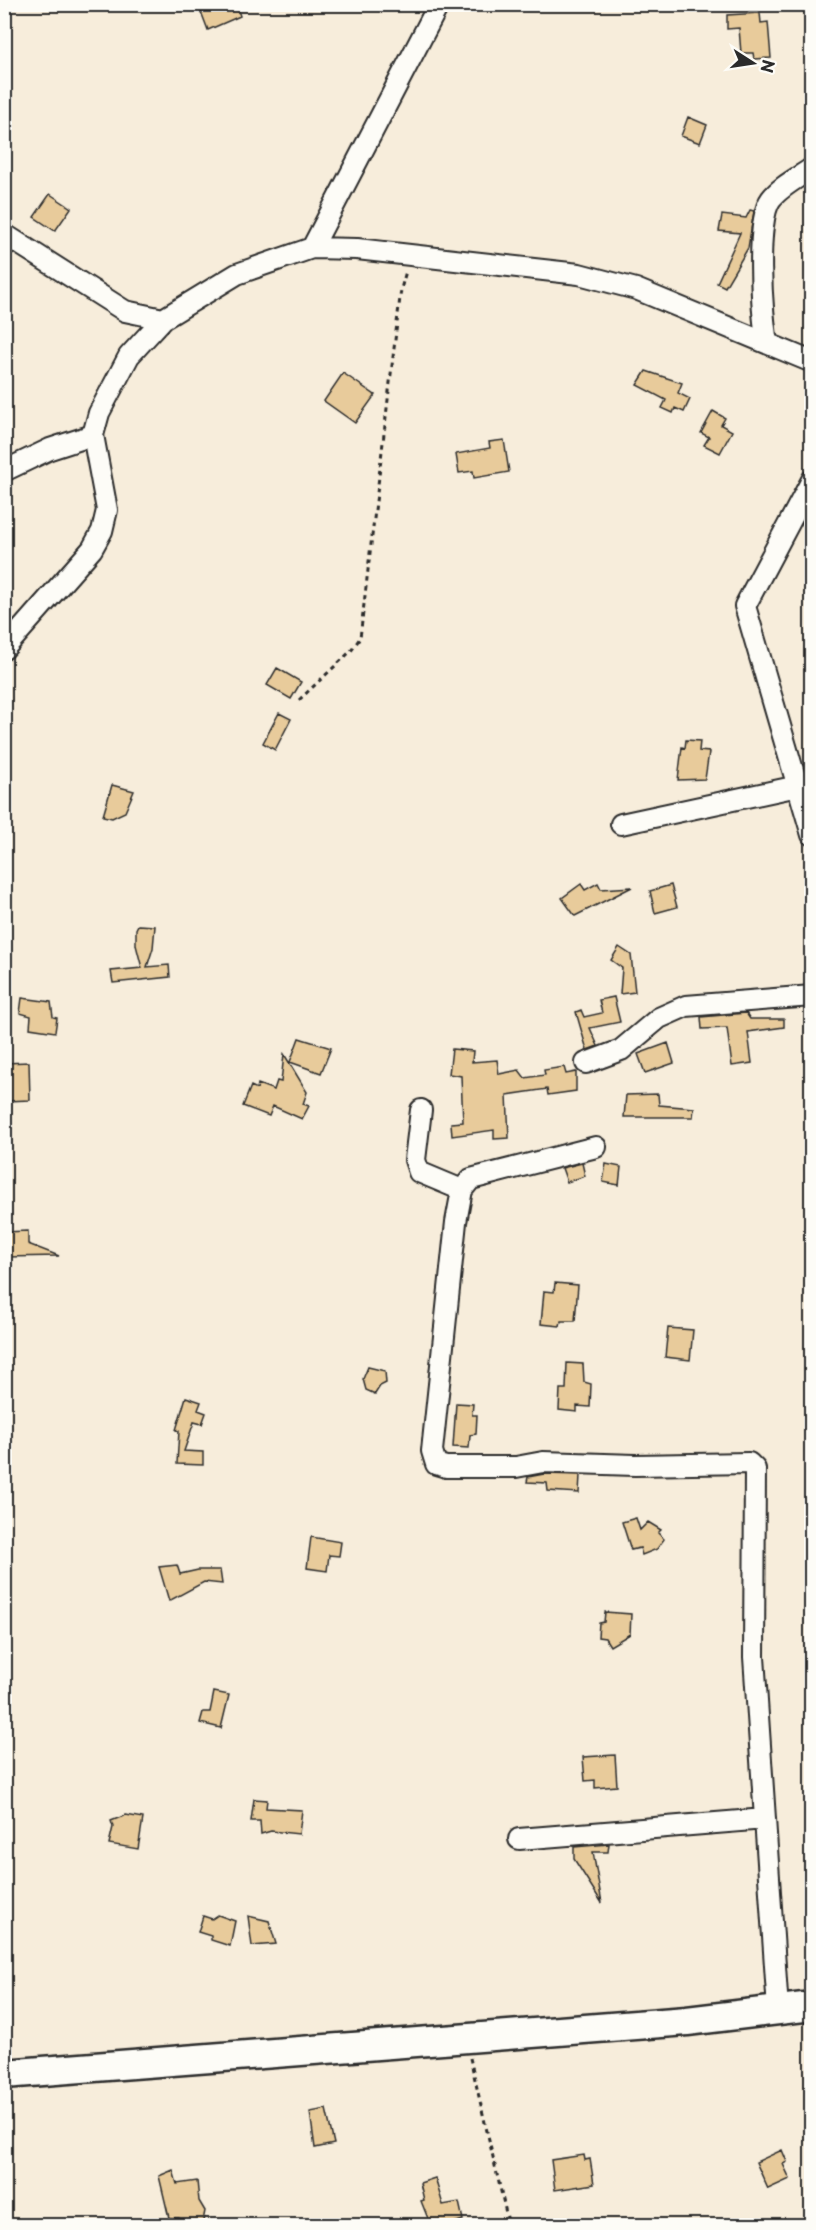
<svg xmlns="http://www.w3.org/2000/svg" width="816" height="2230" viewBox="0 0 816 2230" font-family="'Playpen Sans',sans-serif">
	<rect width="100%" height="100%" fill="#f7eddb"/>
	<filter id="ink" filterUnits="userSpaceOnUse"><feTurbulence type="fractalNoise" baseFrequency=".0167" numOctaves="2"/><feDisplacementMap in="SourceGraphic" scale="12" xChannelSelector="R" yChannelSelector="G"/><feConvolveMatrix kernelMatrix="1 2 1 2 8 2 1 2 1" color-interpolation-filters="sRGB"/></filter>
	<g filter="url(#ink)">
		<path fill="#e8cb9b" stroke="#2b2b2b" stroke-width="1.5" d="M 211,4 L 236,4 L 240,16 L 208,30 L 200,9 Z
			M 760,13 L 761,23 L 768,22 L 771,58 L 754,59 L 753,53 L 741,53 L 739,28 L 727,29 L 727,15 Z
			M 688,117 L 707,125 L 700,143 L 681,136 Z
			M 50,194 L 71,208 L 55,231 L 34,217 Z
			M 750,210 L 754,211 L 748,248 L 725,287 L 717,283 L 740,233 L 719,231 L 722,215 L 746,218 Z
			M 646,371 L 682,383 L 678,393 L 690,399 L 684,412 L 675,408 L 673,413 L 662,408 L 666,400 L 637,385 Z
			M 343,373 L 375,395 L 355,423 L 324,401 Z
			M 713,411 L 725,418 L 721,425 L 732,431 L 720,453 L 704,445 L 709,437 L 701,433 Z
			M 504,440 L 509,472 L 474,478 L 473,471 L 459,473 L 456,454 L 490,448 L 489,442 Z
			M 277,668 L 301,682 L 291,699 L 267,685 Z
			M 279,713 L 291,719 L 275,750 L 263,743 Z
			M 686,740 L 700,741 L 699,751 L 709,752 L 705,779 L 678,780 L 682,747 L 685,748 Z
			M 112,785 L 134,791 L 125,812 L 112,818 L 103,816 Z
			M 598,883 L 601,889 L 632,887 L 575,916 L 562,898 L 581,884 L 585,890 Z
			M 671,885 L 677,907 L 655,913 L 650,891 Z
			M 138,925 L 155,926 L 153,948 L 147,967 L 169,965 L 170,977 L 113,983 L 111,971 L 142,968 L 136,945 L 136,929 Z
			M 619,947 L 631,955 L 635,992 L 620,994 L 622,968 L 611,960 Z
			M 614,997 L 620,1022 L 590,1028 L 598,1046 L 587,1050 L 576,1012 L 581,1010 L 584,1017 L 602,1013 L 599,1000 Z
			M 22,998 L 51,1002 L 53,1017 L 57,1018 L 55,1032 L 30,1028 L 31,1016 L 20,1013 Z
			M 746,1013 L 750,1019 L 784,1019 L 784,1027 L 748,1032 L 752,1063 L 732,1066 L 727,1028 L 702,1029 L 701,1017 Z
			M 299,1038 L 331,1048 L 321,1073 L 290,1062 Z
			M 668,1043 L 674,1063 L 645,1073 L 638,1054 Z
			M 452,1049 L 473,1051 L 472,1062 L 497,1060 L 499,1074 L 519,1070 L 525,1078 L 545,1075 L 544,1070 L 564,1067 L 566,1074 L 576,1072 L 576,1091 L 548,1095 L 547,1089 L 507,1095 L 509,1138 L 494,1139 L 494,1130 L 452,1136 L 451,1123 L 463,1122 L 461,1076 L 449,1074 Z
			M 284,1054 L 307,1092 L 303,1104 L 309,1106 L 302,1119 L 273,1106 L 269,1116 L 243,1106 L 251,1086 L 257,1089 L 258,1084 L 274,1090 L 277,1081 L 281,1082 Z
			M 29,1062 L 30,1100 L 6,1101 L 4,1063 Z
			M 658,1094 L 659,1105 L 694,1108 L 693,1117 L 624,1117 L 626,1095 Z
			M 582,1163 L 585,1176 L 567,1182 L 562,1168 Z
			M 606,1164 L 621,1167 L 619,1185 L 603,1182 Z
			M 28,1231 L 28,1244 L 59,1256 L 4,1257 L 4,1232 Z
			M 555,1283 L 578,1285 L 575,1321 L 561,1321 L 560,1326 L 541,1324 L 544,1291 L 554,1292 Z
			M 668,1328 L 693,1330 L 690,1360 L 665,1357 Z
			M 567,1363 L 583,1364 L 584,1382 L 591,1384 L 590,1407 L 577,1406 L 577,1412 L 559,1410 L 560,1389 L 566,1389 Z
			M 368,1367 L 385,1371 L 386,1383 L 380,1386 L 375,1394 L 366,1390 L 363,1379 Z
			M 186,1397 L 201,1402 L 198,1410 L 206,1413 L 202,1424 L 194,1422 L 184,1451 L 203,1452 L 203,1465 L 177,1464 L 179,1431 L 176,1430 Z
			M 456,1403 L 473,1404 L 472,1415 L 477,1415 L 476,1434 L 470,1435 L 469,1448 L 453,1447 Z
			M 544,1474 L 580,1475 L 579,1493 L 548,1491 L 547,1483 L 527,1482 L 528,1477 Z
			M 636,1518 L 640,1530 L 648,1522 L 661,1530 L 658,1533 L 664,1539 L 657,1549 L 642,1555 L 640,1548 L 631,1550 L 622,1522 Z
			M 311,1537 L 341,1542 L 339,1556 L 329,1555 L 327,1571 L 307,1568 Z
			M 177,1565 L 180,1574 L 198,1570 L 220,1570 L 222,1584 L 204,1582 L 169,1601 L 159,1567 Z
			M 605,1612 L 631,1614 L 630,1634 L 610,1646 L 605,1638 L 598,1637 L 599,1623 L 604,1622 Z
			M 214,1692 L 229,1695 L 221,1728 L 200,1723 L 203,1712 L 210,1712 Z
			M 615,1755 L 617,1786 L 595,1788 L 595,1780 L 585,1781 L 583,1757 Z
			M 254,1799 L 267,1800 L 266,1808 L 302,1810 L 299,1834 L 271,1831 L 261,1834 L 260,1821 L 251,1821 Z
			M 126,1815 L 143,1818 L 138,1849 L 109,1844 L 113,1827 L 111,1821 Z
			M 609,1844 L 608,1852 L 593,1852 L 602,1903 L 574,1859 L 574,1847 Z
			M 218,1915 L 235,1921 L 230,1946 L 211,1940 L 211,1936 L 198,1932 L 203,1916 L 212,1919 Z
			M 248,1916 L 269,1921 L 276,1944 L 252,1946 Z
			M 326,2109 L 334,2144 L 315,2148 L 310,2112 Z
			M 782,2150 L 787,2162 L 783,2164 L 790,2179 L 768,2189 L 756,2162 Z
			M 584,2155 L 585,2160 L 590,2159 L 594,2184 L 555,2190 L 551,2160 Z
			M 173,2170 L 177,2184 L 197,2181 L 199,2201 L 205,2211 L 203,2221 L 181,2225 L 179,2218 L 169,2218 L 159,2176 Z
			M 435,2178 L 443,2205 L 459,2202 L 463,2220 L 444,2226 L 431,2226 L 421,2201 L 424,2200 L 420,2183 Z"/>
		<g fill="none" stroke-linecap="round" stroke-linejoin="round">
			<g stroke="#2b2b2b" stroke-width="24">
				<path id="minor" d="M 4,234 L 125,311 L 163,319
					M 312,248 L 439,4
					M 767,342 C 762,316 755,220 771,199 C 781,186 798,178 812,168
					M 4,471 L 50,449 L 93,435
					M 812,480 L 745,606 L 812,835
					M 4,649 L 92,549 L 102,531 L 107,510 L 93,435 L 99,413 L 129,356 L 163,319 L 237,274 L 312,248 L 357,249 L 579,274 L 636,289 L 812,362
					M 621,824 L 798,786
					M 586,1063 L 621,1050 L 659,1018 L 686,1006 L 812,996
					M 421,1110 L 415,1160 L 419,1172 L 462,1190
					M 596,1147 L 471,1179 L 462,1190 L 456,1222 L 432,1451 L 436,1464 L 446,1467 L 516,1467 L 543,1462 L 635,1465 L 749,1463 L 755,1469 L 754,1657 L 778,2010
					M 519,1839 L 765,1819"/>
			</g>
			<g stroke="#2b2b2b" stroke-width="33">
				<path id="secondary" d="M 4,2074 L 687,2021 L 812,2006"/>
			</g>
			<path stroke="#2b2b2b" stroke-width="3" stroke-dasharray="4.5 4.5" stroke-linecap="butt" d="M 299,700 L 351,651 L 360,638 L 401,289 L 406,271
				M 470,2058 L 509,2226"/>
			<use href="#minor" stroke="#fdfcf7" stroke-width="20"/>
			<use href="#secondary" stroke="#fdfcf7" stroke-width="28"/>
		</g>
	</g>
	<rect width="816" height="2230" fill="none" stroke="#fdfcf7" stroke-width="24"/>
	<rect x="12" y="12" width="792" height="2206" fill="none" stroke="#2b2b2b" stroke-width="2" filter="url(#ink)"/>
	<g transform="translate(753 63) rotate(102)" stroke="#fdfcf7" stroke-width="4.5" paint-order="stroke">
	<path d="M0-4.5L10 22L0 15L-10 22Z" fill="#2b2b2b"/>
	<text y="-9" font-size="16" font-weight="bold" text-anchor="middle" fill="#2b2b2b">N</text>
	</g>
</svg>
